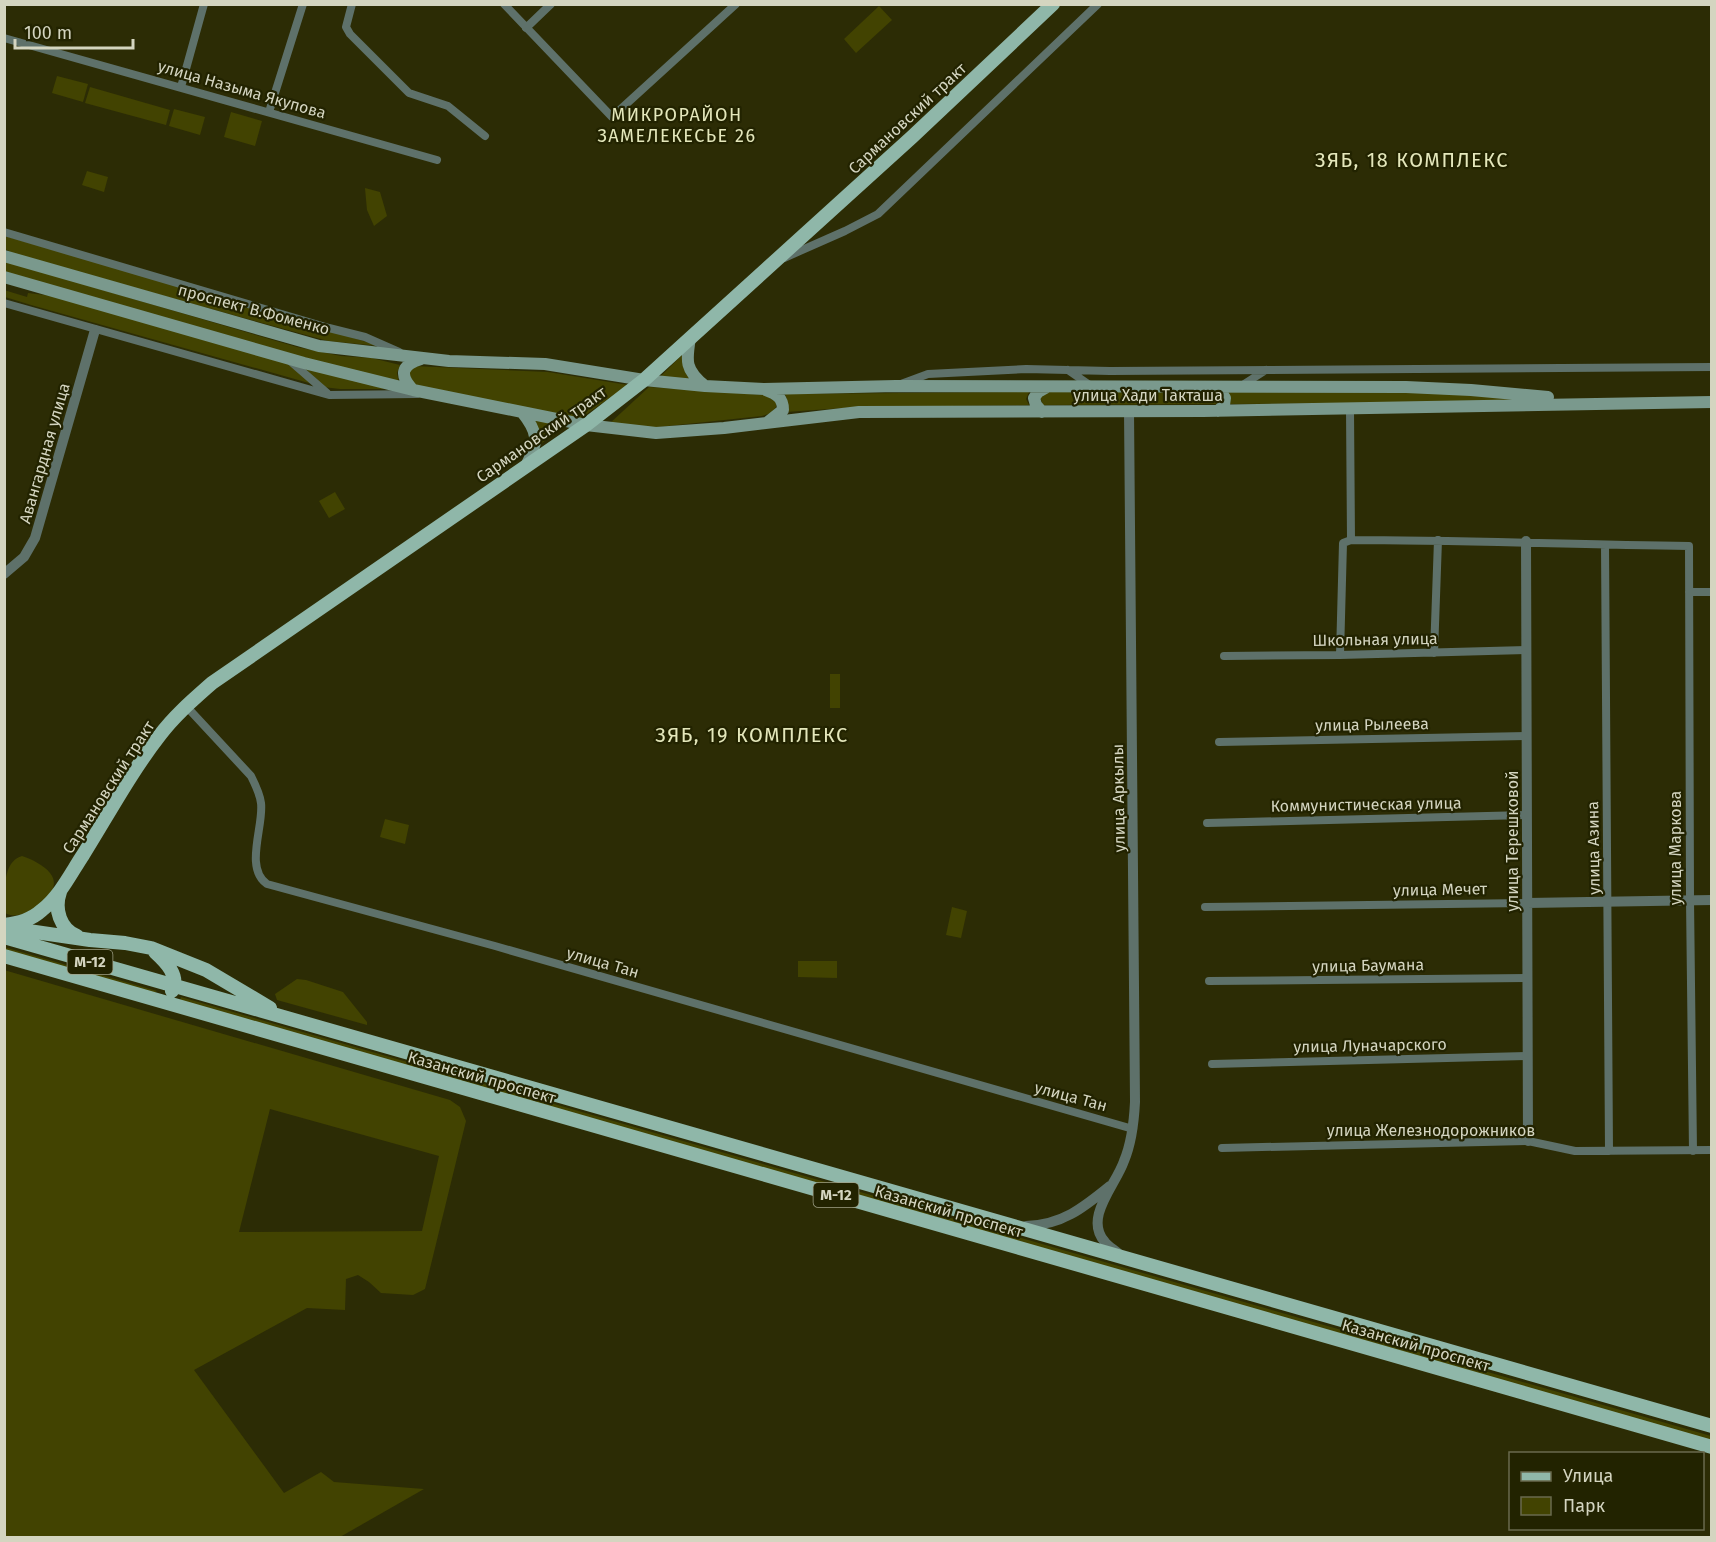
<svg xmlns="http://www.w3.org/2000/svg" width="1716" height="1542" viewBox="0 0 1716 1542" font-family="'Fira Sans',sans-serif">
	<rect width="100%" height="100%" fill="#2c2c05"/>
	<path fill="#424301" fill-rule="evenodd" d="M 879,6 L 892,20 L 856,53 L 844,39 Z
		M 57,76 L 88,84 L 83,102 L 52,93 Z
		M 90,87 L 170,110 L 166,125 L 85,103 Z
		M 174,109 L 205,117 L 200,135 L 169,126 Z
		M 231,112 L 262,121 L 255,146 L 224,137 Z
		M 87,171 L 108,177 L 104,192 L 82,185 Z
		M 365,188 L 380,192 L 387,216 L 374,226 L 367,210 Z
		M 5,236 L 294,319 L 379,346 L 328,341 L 19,256 L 5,249 Z
		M 4,261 L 297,347 L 341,356 L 372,358 L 400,365 L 397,373 L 399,383 L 314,363 L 5,272 Z
		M 4,290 L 27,297 L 28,293 L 53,296 L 385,389 L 340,389 L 323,387 L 31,305 L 5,297 Z
		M 683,354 L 692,380 L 659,378 Z
		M 413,366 L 548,372 L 628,385 L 581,418 L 412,386 L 408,371 Z
		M 649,387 L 765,395 L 776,402 L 776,407 L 771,413 L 762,416 L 649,428 L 609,424 Z
		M 1439,391 L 1537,402 L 1228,404 L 1231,399 L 1228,392 Z
		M 1029,392 L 1026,399 L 1029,405 L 858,407 L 786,412 L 787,399 L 785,394 Z
		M 1046,392 L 1216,392 L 1219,394 L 1219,403 L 1215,404 L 1043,405 L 1040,397 Z
		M 530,417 L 569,424 L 539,445 Z
		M 335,492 L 345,509 L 329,518 L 319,501 Z
		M 830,674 L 840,674 L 840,708 L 830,708 Z
		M 385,819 L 409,825 L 405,844 L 380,837 Z
		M 22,856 C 31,859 44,865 50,873 C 65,891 33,913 18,915 C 13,916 9,915 5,913 C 5,895 1,862 22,856 Z
		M 952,907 L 967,911 L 961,938 L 946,935 Z
		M 4,947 L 157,991 L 153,993 L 5,951 Z
		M 798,961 L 837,961 L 837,978 L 798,977 Z
		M 4,970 L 450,1100 L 460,1107 L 466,1121 L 425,1289 L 413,1295 L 381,1293 L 369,1282 L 358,1275 L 346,1279 L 345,1310 L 307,1308 L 194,1370 L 284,1493 L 321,1472 L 334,1482 L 424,1489 L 340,1537 L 5,1537 ZM 270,1109 L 439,1156 L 422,1231 L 239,1232 Z
		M 297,979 L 306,980 L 343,992 L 367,1022 L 367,1025 L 277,1000 L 275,994 Z
		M 181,997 L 1711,1436 L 1711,1441 L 180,1001 Z"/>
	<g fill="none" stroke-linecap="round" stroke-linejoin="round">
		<path stroke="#5e716a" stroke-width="8" d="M 352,4 L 346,27 L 350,34 L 409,93 L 448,106 L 485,136
			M 504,4 L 612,117 L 736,4
			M 526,28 L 551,4
			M 4,38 L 437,160
			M 181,87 L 204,4
			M 269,112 L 303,4
			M 4,232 L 329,328 L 365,337 L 399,352
			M 784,258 L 845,231 L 878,214 L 1098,4
			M 4,303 L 329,395 L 417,394
			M 289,360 L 327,393
			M 1068,370 L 1091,386
			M 901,384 L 928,374 L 1026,369 L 1110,371 L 1712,367
			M 1241,386 L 1266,370
			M 1350,410 L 1351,540
			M 1605,545 L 1609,1151
			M 1689,592 L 1712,592
			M 1434,653 L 1438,540
			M 1340,655 L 1343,543 L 1351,540 C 1464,540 1576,545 1689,546 L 1690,900 L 1693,1151
			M 1224,656 L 1340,655 L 1526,650
			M 186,706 L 251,776 C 255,784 260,794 261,803 C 264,826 244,868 267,884 L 495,946 L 1133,1129
			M 1219,742 L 1526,736
			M 1207,823 L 1527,815
			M 1205,907 L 1527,903
			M 1209,981 L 1527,978
			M 1212,1064 L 1527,1056
			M 1222,1148 L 1528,1141 L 1575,1151 L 1712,1150"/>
		<path stroke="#5e716a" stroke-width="10" d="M 1526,541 L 1528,1141
			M 4,574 L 24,557 L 35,538 L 95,330
			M 1527,903 L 1712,900
			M 1026,1226 C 1062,1225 1083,1208 1110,1186
			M 1119,1254 C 1115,1250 1109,1247 1105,1242 C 1083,1218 1116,1185 1124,1161 C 1132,1142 1134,1122 1135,1102 L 1129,411"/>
		<path stroke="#7a998d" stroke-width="12" d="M 4,256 L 319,346 L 449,361 L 545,364 L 644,380 L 705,386 L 764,389 L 896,386 L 1406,387 L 1471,390 L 1548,397
			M 4,277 L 304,363 L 413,390 L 586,425 L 656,433 L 724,428 L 859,412 L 1203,411 L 1712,402
			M 690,338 C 686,361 685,370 705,386
			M 1217,387 L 1225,398 L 1224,405 L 1218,411
			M 413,390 C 399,375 401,365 421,359
			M 766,390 C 777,394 783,398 783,410 L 768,422
			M 522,412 C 538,432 539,441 527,464
			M 1042,412 L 1036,405 L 1034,398 L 1038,392 L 1047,387"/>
		<path stroke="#8fb7a9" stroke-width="14" d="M 60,892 C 54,909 60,929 77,936
			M 4,925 C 19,923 31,920 42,910 C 60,896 71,873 83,855 C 108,815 131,772 160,735 C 175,715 194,699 212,683 L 586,425 L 644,380 L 912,137 L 1053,4
			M 8,928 L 90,940 L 125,943 L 151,948 L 206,970 L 270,1008
			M 4,937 L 1712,1426
			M 155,952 C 166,962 180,976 172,991
			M 4,956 L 1712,1447"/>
	</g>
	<g text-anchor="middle" stroke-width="4.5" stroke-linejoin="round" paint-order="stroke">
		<g fill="#222300" stroke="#9fa086" stroke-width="1.5">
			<rect x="67.5" y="950" width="45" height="24" rx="4.5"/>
			<rect x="813.5" y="1183" width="45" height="24" rx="4.5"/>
		</g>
		<g font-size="15" font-weight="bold" fill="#d4d5c0">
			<text x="90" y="967">М-12</text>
			<text x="836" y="1200">М-12</text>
		</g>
		<g font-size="16" fill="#d4d5c0" stroke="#222300">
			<text transform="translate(242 89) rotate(16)" y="6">улица Назыма Якупова</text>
			<text transform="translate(907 118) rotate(-43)" y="6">Сармановский тракт</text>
			<text transform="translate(254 309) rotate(15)" y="6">проспект В.Фоменко</text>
			<text x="1148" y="401">улица Хади Такташа</text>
			<text transform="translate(541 434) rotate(-35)" y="6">Сармановский тракт</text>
			<text transform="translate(44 453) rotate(-74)" y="6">Авангардная улица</text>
			<text transform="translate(1375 639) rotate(-1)" y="6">Школьная улица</text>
			<text transform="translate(1372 724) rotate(-1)" y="6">улица Рылеева</text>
			<text transform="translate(108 787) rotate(-57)" y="6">Сармановский тракт</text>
			<text transform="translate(1118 798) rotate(-91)" y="6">улица Аркылы</text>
			<text transform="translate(1366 804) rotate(-1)" y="6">Коммунистическая улица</text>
			<text transform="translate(1512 841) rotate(-90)" y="6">улица Терешковой</text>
			<text transform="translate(1593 848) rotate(-91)" y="6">улица Азина</text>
			<text transform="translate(1675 848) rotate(-90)" y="6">улица Маркова</text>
			<text transform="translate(1440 889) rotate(-1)" y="6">улица Мечет</text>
			<text transform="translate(603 962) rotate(16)" y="6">улица Тан</text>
			<text transform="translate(1368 965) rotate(-1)" y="6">улица Баумана</text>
			<text transform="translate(1370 1045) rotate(-1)" y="6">улица Луначарского</text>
			<text transform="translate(482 1077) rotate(16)" y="6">Казанский проспект</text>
			<text transform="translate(1071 1096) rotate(15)" y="6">улица Тан</text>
			<text x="1431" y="1136">улица Железнодорожников</text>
			<text transform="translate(949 1211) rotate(16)" y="6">Казанский проспект</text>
			<text transform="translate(1416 1345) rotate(16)" y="6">Казанский проспект</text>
		</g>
		<g font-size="18" letter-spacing="1.5" fill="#e4e7bb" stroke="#222300">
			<text x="677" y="121">МИКРОРАЙОН<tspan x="677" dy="21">ЗАМЕЛЕКЕСЬЕ 26</tspan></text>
		</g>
		<g font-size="20" letter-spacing="1.5" fill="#e4e7bb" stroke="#222300">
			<text x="1412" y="167">ЗЯБ, 18 КОМПЛЕКС</text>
			<text x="752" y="742">ЗЯБ, 19 КОМПЛЕКС</text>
		</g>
	</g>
	<rect width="1716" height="1542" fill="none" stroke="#d4d5c0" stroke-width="12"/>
	<rect x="1509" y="1452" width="195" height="78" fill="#222300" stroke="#696a4d" stroke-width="1.5"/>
	<rect x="1521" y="1472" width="30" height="9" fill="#8fb7a9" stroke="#696a4d" stroke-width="1.5"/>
	<text x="1563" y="1482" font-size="18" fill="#d4d5c0">Улица</text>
	<rect x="1521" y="1497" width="30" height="18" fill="#424301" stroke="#696a4d" stroke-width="1.5"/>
	<text x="1563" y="1512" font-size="18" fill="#d4d5c0">Парк</text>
	<path d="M15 39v9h118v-9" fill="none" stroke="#d4d5c0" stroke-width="3"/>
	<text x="24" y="39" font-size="18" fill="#d4d5c0" stroke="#222300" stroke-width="4.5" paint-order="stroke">100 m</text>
</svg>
